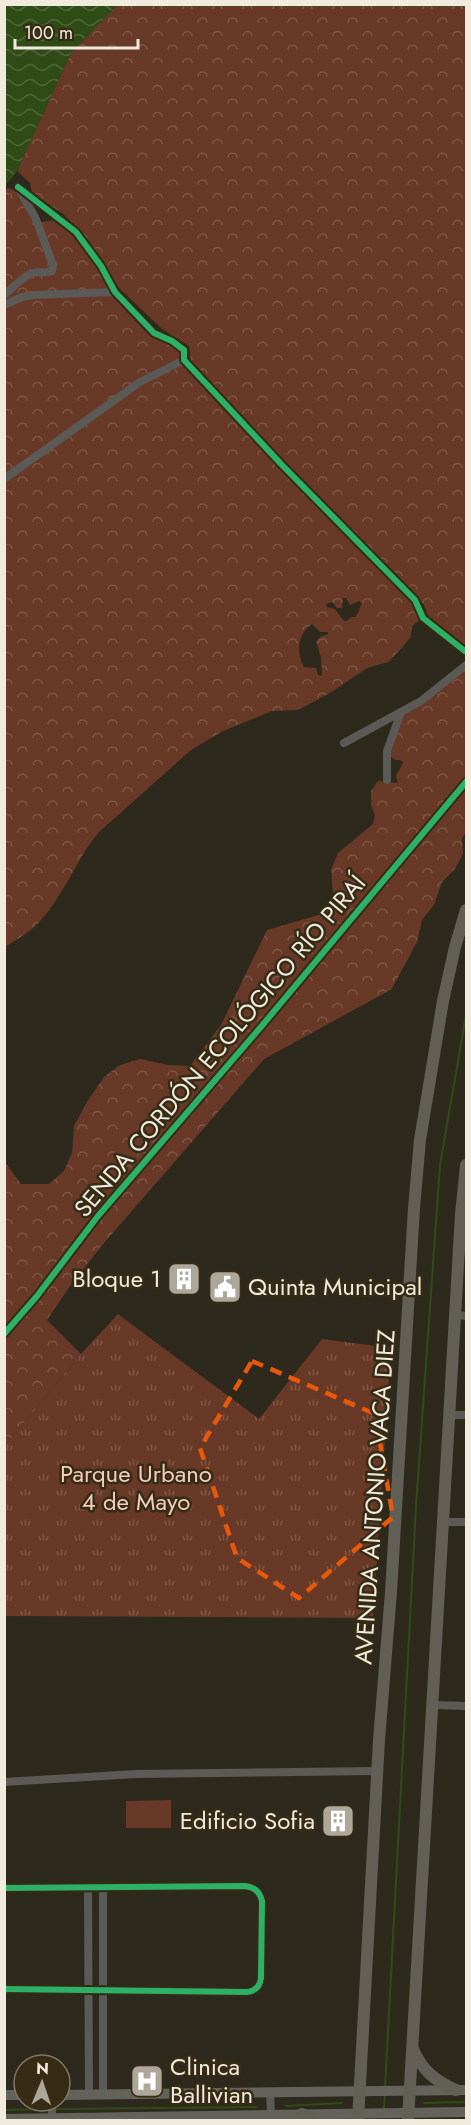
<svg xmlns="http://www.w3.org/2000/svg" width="471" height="2125" viewBox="0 0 471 2125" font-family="Jost,sans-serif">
	<defs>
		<pattern id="forest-crowns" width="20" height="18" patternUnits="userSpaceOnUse" patternTransform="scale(1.5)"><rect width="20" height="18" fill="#683926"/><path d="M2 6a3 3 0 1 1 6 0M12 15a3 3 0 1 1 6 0" fill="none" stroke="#7e5645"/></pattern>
		<pattern id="park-tufts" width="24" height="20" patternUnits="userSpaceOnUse" patternTransform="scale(1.5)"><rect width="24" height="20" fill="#683926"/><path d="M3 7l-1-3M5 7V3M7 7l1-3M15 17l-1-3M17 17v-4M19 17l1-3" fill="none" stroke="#7e5645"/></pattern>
		<pattern id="water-waves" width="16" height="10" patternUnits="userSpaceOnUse" patternTransform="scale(1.5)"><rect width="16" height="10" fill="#2f4c17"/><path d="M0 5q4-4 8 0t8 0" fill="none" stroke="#4e6638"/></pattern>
	</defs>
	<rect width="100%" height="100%" fill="#2e291d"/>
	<path fill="url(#forest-crowns)" fill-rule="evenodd" d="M 117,5 L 466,5 L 466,648 L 429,618 L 424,605 L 263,441 L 191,362 L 189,346 L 162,329 L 119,288 L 89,241 L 73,224 L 63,214 L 32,193 L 30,183 L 17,171 L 71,53 Z
		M 8,188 L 16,191 L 27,204 L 52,268 L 34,272 L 5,294 L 4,192 Z
		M 55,220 L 60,222 L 86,246 L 111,289 L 31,293 L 5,304 L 5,297 L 24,278 L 53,272 L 41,222 Z
		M 112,293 C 131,313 151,340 178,348 L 181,354 L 179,360 L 5,476 L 5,307 L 19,300 Z
		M 183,364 L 413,600 L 420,620 L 413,625 L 410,638 L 401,649 L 388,662 L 367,668 L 330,693 L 298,710 L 272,711 L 221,732 L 191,750 L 99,832 C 76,859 64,896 39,922 C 30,932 16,940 5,947 L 5,482 L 109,405 L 163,372 L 172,371 ZM 343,598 L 346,598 L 350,605 L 359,601 L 362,603 L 356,617 L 351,617 L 347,621 L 344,621 L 335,609 L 327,607 L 326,604 L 332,602 L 337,608 L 342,608 ZM 312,624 L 320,632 L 328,632 L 328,634 L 320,637 L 316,642 L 321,657 L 322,676 L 318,675 L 316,668 L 304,667 C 296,653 297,634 312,624 Z
		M 466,669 L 466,832 L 462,838 L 463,854 L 455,869 L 442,882 L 434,905 L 422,920 L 417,942 L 394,985 L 392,989 L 264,1059 L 104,1243 L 70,1286 L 47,1320 L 81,1354 L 5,1446 L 4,1161 L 21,1184 L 49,1184 L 64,1171 L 72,1153 L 74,1126 L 87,1102 L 104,1077 L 120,1065 L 140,1059 L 168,1065 L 190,1066 L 221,1025 L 267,930 L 322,914 L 334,904 L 331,870 L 338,853 L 373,824 L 375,815 L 371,805 L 371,791 L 378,781 L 398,783 L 396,776 L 403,763 L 401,760 L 395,760 L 389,755 L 403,715 Z"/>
	<path fill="url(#park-tufts)" d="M 118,1314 L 259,1419 L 322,1339 L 391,1348 L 373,1618 L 5,1616 L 5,1446 L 81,1354 Z"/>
	<path fill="#683926" d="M 171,1800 L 171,1828 L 126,1828 L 126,1801 Z"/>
	<path fill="url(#water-waves)" d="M 5,4 L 117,5 L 71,53 L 17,171 L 5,186 Z"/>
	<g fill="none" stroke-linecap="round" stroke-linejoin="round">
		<path stroke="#2f4c17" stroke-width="2" d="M 385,2088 L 416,1506 L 440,1165 L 466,1015
			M 424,2103 L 466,2102
			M 286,2106 L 342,2103
			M 56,2109 L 256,2107
			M 384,2109 L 385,2093
			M 4,2110 L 43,2109"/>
		<path stroke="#5b5a56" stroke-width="8" d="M 18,187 L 76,232 L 101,266 L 115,292 L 154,333 L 172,341 L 184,350 L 184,360 L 282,465 L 415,600 L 423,618 L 466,652
			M 4,295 C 13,288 22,277 32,273 C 39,271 45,274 52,271 L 53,265 L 35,217 L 20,191
			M 4,305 L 22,297 L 33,295 L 115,292
			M 4,479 L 140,382 L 184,360
			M 344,743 L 421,701 L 466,665
			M 387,780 L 387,751 L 401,712
			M 456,1315 L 466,1316
			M 450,1415 L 466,1415
			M 443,1522 L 466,1522
			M 433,1705 L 466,1706
			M 4,1782 L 136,1774 L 378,1771
			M 4,1888 L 245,1886 C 255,1887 260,1892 262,1901 L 261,1978 C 260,1986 256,1991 247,1992 L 4,1989
			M 88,1888 L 89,2094
			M 103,1888 L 103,2094
			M 270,2092 L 271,2114
			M 52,2101 L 52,2118"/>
		<path stroke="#64635b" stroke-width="10" d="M 4,2095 L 24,2095
			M 60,2095 L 466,2090
			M 4,2119 L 466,2112"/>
		<path stroke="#615f56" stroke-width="12" d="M 413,2049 C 422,2070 435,2081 456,2090
			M 302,2114 L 315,2120
			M 358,2120 L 379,1740 L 391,1592 L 414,1208 L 420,1140 L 443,1001 L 455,947 L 466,910
			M 408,2120 L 461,1214 L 466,1165"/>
		<g stroke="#362c15" stroke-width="10">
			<path id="cycleway" d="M 18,187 L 76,232 L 101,266 L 115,292 L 154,333 L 172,341 L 184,350 L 184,360 L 282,465 L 415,600 L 423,618 L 466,652
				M 4,1334 L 37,1296 L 98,1216 L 260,1028 L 466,782
				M 4,1888 L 245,1886 C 255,1887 260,1892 262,1901 L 261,1978 C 260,1986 256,1991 247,1992 L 4,1989"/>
		</g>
		<use href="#cycleway" stroke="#2db169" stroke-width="6"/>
	</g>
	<path fill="none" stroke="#e8590c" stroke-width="4.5" stroke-dasharray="12 8" stroke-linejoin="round" d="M 252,1361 L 375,1414 L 393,1517 L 299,1598 L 237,1558 L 200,1448 Z"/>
	<defs>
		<g id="building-square" transform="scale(1.725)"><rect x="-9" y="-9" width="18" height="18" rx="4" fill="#ada79a" stroke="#362c15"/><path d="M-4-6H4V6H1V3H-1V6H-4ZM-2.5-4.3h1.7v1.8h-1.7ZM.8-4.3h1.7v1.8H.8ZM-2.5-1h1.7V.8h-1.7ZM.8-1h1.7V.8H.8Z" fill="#fff"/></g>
		<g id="civic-square" transform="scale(1.725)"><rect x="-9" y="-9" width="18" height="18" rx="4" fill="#ada79a" stroke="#362c15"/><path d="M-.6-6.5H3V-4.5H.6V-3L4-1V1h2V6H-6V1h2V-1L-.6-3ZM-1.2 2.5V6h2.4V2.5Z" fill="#fff"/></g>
		<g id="hospital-square" transform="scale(1.725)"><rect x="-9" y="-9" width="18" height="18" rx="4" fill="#ada79a" stroke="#362c15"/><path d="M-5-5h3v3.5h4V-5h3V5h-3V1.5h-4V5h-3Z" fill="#fff"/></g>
	</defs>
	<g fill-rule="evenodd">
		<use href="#building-square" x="184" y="1279"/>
		<use href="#civic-square" x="225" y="1287"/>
		<use href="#building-square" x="338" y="1821"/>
		<use href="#hospital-square" x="147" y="2081"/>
	</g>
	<g text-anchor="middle" stroke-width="5" stroke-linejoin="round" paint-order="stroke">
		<g font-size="24" fill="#f1ebdd" stroke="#362c15">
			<text transform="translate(220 1046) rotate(-50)" y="8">SENDA CORDÓN ECOLÓGICO RÍO PIRAÍ</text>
			<text transform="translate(375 1497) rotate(-86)" y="8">AVENIDA ANTONIO VACA DIEZ</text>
		</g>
		<g font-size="24" fill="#f1ebdd" stroke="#362c15" text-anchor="end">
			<text x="161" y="1287">Bloque 1</text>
			<text x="248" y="1295" text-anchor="start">Quinta Municipal</text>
			<text x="315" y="1829">Edificio Sofia</text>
			<text x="170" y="2075" text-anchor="start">Clinica<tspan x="170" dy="28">Ballivian</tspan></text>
		</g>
		<g font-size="24" fill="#f3ccbd" stroke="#362c15">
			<text x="136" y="1482">Parque Urbano<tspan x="136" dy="28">4 de Mayo</tspan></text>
		</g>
	</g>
	<rect width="471" height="2125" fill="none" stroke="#f1ebdd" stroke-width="12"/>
	<g transform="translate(42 2083) rotate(2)"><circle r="28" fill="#362c15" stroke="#817865" stroke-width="1.5"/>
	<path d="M0-4.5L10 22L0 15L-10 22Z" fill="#ada79a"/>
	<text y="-9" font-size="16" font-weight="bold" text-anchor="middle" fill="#f1ebdd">N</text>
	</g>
	<path d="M15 39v9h123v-9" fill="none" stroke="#f1ebdd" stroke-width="3"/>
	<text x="24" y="39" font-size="18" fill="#f1ebdd" stroke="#362c15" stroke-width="4.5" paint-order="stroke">100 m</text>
</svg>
